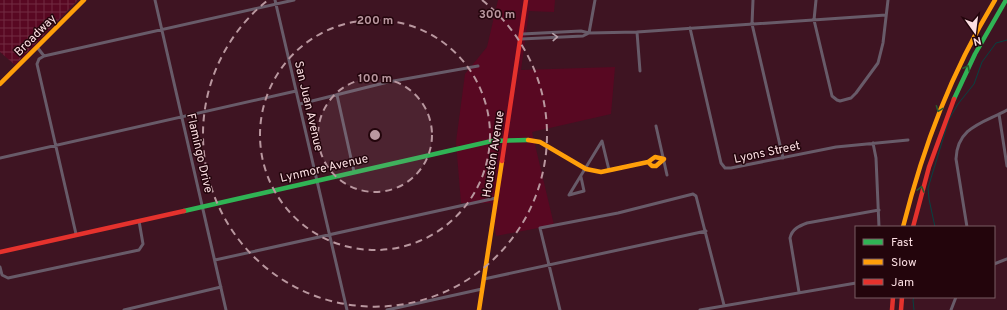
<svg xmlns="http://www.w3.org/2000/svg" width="1007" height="310" viewBox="0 0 1007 310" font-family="Overpass,sans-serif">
	<defs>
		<pattern id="industrial-grid" width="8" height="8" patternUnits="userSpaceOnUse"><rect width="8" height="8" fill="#580822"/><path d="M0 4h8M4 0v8" fill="none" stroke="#712c42"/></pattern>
	</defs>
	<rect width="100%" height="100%" fill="#3e1422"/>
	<path fill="#580822" d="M 498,0 L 555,0 L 554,12 L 529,11 L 521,70 L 615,67 L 611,114 L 532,132 L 554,225 L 496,236 L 491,203 L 461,203 L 456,142 L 465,74 L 487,47 Z"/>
	<path fill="url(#industrial-grid)" d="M 0,0 L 78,0 L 15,65 L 0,52 Z"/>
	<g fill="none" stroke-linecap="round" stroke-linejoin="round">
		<path stroke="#064342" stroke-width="1" d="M 935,227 L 929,199 L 928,188 L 949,119 L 958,104 L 974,84 L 982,62 L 996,43 L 1007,40
			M 914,297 L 913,300 L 914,310"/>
		<path stroke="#685b69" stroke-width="3" d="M 155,0 L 226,310
			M 275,0 L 347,310
			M 753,0 L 752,24 L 783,158
			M 816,0 L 814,20 L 832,96 L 837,100 L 840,101 L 851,98 L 856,93 L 878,63 L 883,43 L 888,0
			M 690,28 L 721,163 L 725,168 L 731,168 L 836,147 L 908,140
			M 637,32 L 640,71
			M 589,33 L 595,0
			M 522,34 L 581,31 L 589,33 L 637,32 L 886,15
			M 521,39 L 583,36 L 589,33
			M 37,47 L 44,56
			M 337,95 L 354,172
			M 300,104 L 388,82 L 478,66
			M 999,114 L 1007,166
			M 656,126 L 667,175
			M 873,143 L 876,158 L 879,227
			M 0,158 L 296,91
			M 581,177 L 584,191 L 569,195 L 602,141 L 609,170
			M 967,227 L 956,159 C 957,127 983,123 1007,110
			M 76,234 L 37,64 L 39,59 L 44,56 L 294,0
			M 215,260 L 496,198
			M 994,264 L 1007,259
			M 0,267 L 2,275 L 8,278 L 139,250 L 143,244 L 139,221
			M 484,279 L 706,231
			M 799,292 L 790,238 C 792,229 799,226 807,223 L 879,210
			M 124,310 L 221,287
			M 387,310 L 482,289
			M 560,310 L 540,228 L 618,213 L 693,194 L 696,196 L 724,305
			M 700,310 L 856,283
			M 951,310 L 956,297"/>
		<path stroke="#30b455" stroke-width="4.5" d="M 954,99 L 975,54 L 1006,0
			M 184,211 L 492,141 L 528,140"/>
		<path stroke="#ff9f0a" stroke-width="4.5" d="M 0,84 L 84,0
			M 528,140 L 540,142 L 586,169 L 601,172 L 648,162 L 655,157 L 664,159 L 656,166 L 652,166 L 648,162
			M 903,227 C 924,144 951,73 995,0
			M 479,310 L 502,161"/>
		<path stroke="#e5322d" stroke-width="4.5" d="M 502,161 L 526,0
			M 913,227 L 929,167 L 954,99
			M 0,252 L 184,211
			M 892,310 L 893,297
			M 901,310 L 902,297"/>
	</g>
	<defs><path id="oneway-chevron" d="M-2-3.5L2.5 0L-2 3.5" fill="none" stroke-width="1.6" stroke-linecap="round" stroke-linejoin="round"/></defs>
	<use stroke="#b9a3ac" href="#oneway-chevron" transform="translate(555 37) rotate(-3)"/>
	<g stroke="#2a5c30">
		<use href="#oneway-chevron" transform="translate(967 68) rotate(-63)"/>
		<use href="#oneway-chevron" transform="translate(939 109) rotate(111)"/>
		<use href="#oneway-chevron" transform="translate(921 189) rotate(-75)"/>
	</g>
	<circle cx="375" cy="135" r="57" fill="#b9979f" fill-opacity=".12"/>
	<g fill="none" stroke="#b9979f" stroke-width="2" stroke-dasharray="7 5">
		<circle cx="375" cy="135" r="57"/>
		<circle cx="375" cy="135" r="115"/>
		<path d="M482 0A172 172 0 1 1 268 0"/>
	</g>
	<g text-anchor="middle" stroke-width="3" stroke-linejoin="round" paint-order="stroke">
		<g font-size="12" fill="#fbdee2" stroke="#23050c">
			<text transform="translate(35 35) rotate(-45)" y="4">Broadway</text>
			<text transform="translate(309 106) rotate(77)" y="4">San Juan Avenue</text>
			<text transform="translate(767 152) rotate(-12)" y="4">Lyons Street</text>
			<text transform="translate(200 153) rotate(77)" y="4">Flamingo Drive</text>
			<text transform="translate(493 154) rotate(-81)" y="4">Houston Avenue</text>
			<text transform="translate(324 168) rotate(-13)" y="4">Lynmore Avenue</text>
		</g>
	</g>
	<circle cx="375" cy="135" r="6" fill="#b9979f" stroke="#23050c" stroke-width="2"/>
	<g font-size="12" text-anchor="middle" font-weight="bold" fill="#b9979f" stroke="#23050c" stroke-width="3" stroke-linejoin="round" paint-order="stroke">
		<text x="497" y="18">300 m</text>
		<text x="375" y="24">200 m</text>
		<text x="375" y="82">100 m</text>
	</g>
	<rect x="855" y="226" width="140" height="72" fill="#23050c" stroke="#795c62"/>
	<rect x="863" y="239" width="20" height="6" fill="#30b455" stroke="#795c62"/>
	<text x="891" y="246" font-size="12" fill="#fbdee2">Fast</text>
	<rect x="863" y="259" width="20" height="6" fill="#ff9f0a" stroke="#795c62"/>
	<text x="891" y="266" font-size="12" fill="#fbdee2">Slow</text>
	<rect x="863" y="279" width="20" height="6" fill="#e5322d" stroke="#795c62"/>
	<text x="891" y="286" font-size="12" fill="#fbdee2">Jam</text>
	<g transform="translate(975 32) rotate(166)" stroke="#23050c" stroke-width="3" paint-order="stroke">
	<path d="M0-3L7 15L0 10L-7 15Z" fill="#fbdee2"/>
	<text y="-6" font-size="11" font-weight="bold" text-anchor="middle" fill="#fbdee2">N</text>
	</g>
</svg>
